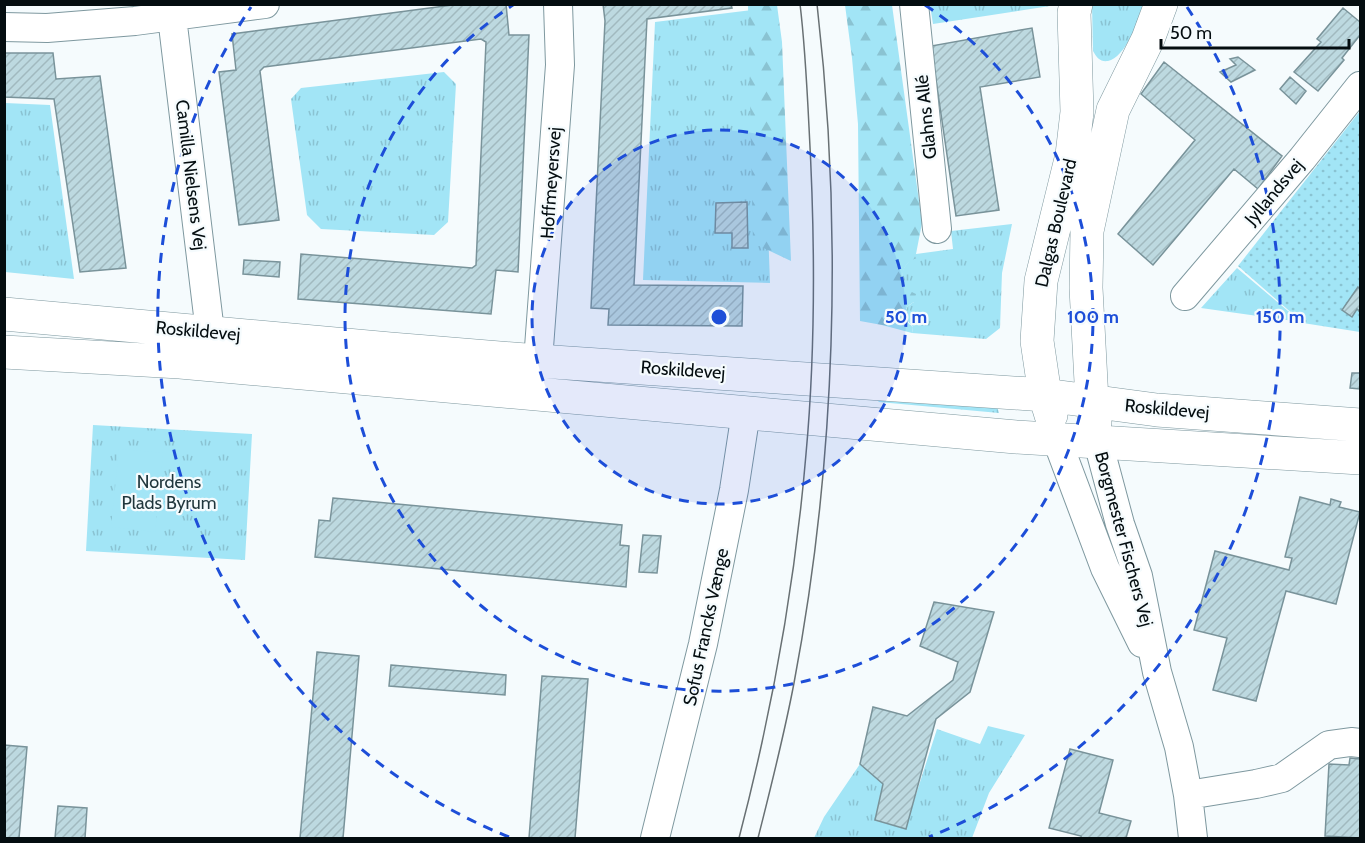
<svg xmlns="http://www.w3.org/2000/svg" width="1365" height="843" viewBox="0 0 1365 843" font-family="Cabin,sans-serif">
	<defs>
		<pattern id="grass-tufts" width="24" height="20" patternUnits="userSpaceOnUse" patternTransform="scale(1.5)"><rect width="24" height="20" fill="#a2e5f6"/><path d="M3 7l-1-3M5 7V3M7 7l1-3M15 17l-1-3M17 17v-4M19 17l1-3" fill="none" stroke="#8ac3d2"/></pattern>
		<pattern id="forest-firs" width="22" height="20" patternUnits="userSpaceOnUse" patternTransform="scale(1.5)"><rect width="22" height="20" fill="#a2e5f6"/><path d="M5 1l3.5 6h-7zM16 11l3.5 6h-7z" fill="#8ac3d2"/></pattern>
		<pattern id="garden-dots" width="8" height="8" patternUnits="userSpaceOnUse" patternTransform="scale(1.5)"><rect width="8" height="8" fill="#a2e5f6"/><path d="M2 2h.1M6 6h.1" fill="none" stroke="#8ac3d2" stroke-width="1.8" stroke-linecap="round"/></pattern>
		<pattern id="building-hatch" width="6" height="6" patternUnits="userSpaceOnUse" patternTransform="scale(1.5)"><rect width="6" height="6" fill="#bdd9e0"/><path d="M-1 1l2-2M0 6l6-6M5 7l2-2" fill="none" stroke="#a1b9bf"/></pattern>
	</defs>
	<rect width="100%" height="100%" fill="#f5fbfd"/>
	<path fill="url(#grass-tufts)" d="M 930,5 L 930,4 L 1051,5 L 1050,6 L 933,24 Z
		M 1092,5 L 1144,5 C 1139,20 1125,58 1108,61 C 1100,62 1097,58 1093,51 Z
		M 760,9 L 770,283 L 643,280 L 655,22 Z
		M 444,72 L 456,84 L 448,222 L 434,235 L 321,229 L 307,215 L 291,99 L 301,88 Z
		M 5,103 L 50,105 L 74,279 L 5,272 Z
		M 1012,224 L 1002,273 L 1000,328 L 986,339 L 912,333 L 913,327 L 905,318 C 904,310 907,306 914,302 C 909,290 896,278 906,265 C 909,261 913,258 916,254 L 953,249 L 951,231 Z
		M 1237,268 L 1301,322 L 1201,308 Z
		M 877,400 L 996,403 L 999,413 L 879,402 Z
		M 93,425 L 252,434 L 245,560 L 86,551 Z
		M 988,726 L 1025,735 L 989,793 L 972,838 L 814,838 L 824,817 L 860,764 L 883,784 L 875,820 L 905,829 L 937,729 L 980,744 Z"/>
	<path fill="url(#forest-firs)" d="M 748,5 L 777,5 L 782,42 L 791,261 L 753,243 Z
		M 845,5 L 892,5 L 922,223 L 916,254 L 917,258 C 898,264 898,287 916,294 L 914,302 C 902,308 902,320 913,327 L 912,333 L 882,325 L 860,321 L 858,124 L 852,58 Z"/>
	<path fill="url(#garden-dots)" d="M 1360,111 L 1360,332 L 1303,323 L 1238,266 Z"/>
	<path fill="#a2e5f6" d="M 119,449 L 163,453 L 155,532 L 111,527 Z"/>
	<path fill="url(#building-hatch)" stroke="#79939a" stroke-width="1.5" d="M 460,4 L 506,4 L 509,35 L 529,35 L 518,272 L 496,270 L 491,314 L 298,299 L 301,254 L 472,268 L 476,265 L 486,42 L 481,39 L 264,67 L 260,71 L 279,220 L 239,225 L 219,72 L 236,70 L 232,34 Z
		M 603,4 L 731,4 L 732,8 L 647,19 L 634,285 L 743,286 L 742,326 L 608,325 L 609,309 L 591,308 L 605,21 Z
		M 1343,8 L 1360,22 L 1360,35 L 1342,58 L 1344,60 L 1318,91 L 1294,72 L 1321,42 L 1317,39 Z
		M 1032,28 L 1040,77 L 980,87 L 999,210 L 956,216 L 931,46 Z
		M 4,53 L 53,53 L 56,79 L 100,76 L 126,268 L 80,272 L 54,99 L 4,97 Z
		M 1238,57 L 1255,70 L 1231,82 L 1220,72 L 1236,65 L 1230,59 Z
		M 1164,62 L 1282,156 L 1258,189 L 1234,169 L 1153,265 L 1118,234 L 1195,140 L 1141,94 Z
		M 1290,77 L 1306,91 L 1296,104 L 1280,89 Z
		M 747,202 L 748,248 L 732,248 L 732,233 L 715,233 L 716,203 Z
		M 244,260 L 280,262 L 279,277 L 243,274 Z
		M 1358,287 L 1360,289 L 1360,308 L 1359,311 L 1357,309 L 1352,317 L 1342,310 Z
		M 1352,373 L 1360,373 L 1360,389 L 1350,388 Z
		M 1300,497 L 1330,505 L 1331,499 L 1341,502 L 1339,507 L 1360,512 L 1336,604 L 1286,591 L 1256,701 L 1213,690 L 1227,638 L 1194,630 L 1215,551 L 1289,570 L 1292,558 L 1285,557 Z
		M 333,498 L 622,525 L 620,545 L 629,546 L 626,587 L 315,557 L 319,520 L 330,521 Z
		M 643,535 L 661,536 L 657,573 L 639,572 Z
		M 934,602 L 994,612 L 970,692 L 936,719 L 906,829 L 875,820 L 883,784 L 860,764 L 873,707 L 907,716 L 953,680 L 958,662 L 920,646 Z
		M 317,652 L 359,656 L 343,838 L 300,838 Z
		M 391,665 L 506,675 L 505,695 L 389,686 Z
		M 542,676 L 588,679 L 575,838 L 529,838 Z
		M 4,745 L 27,747 L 19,838 L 4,838 Z
		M 1070,749 L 1113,760 L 1099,813 L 1131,821 L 1126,838 L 1081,838 L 1081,836 L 1049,828 Z
		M 1350,758 L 1360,759 L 1360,838 L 1325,836 L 1329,764 L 1349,765 Z
		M 58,806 L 87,808 L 85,838 L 55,838 Z"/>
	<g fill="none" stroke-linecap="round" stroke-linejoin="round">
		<g stroke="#7e989f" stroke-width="30">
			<path id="minor" d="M 914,4 L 937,229
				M 172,17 L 210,332
				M 4,27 L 47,28 L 135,21 L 265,4
				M 1185,296 L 1302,159 L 1360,86
				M 538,361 L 560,65 L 558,4
				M 1057,440 L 1105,568 L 1142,643
				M 1098,442 L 1120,524 L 1138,576 L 1157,672 L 1179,747 L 1188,795 L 1193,838
				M 1188,795 L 1256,784 L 1282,778 L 1329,745 L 1351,742 L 1360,743
				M 655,838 L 703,644 L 734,490 L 746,412"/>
		</g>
		<g stroke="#7e989f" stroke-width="34">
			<path id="tertiary" d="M 4,314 L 390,349 L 538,361 L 1045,395 L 1157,410 L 1360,425
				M 4,352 L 180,362 L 1016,437 L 1360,458
				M 1051,415 L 1045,395 L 1037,341 L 1041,281 L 1072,155 L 1077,112 L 1074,13 L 1076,4
				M 1095,422 L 1092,401 L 1086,288 L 1087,231 L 1113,110 L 1148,39 L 1161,4"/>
		</g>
		<use href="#minor" stroke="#fff" stroke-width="28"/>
		<use href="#tertiary" stroke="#fff" stroke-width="33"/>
		<path stroke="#687073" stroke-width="1.5" d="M 739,838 C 772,712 795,584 806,454 C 816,345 815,235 809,127 C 807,86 805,45 800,4
			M 758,838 C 771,787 784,736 794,683 C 836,461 843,229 817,4"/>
	</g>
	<circle cx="719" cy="317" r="187" fill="#1d4ed8" fill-opacity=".12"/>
	<g fill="none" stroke="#1d4ed8" stroke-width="3" stroke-dasharray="10 8">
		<circle cx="719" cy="317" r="187"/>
		<path d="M925 5A374 374 0 1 1 513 5"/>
		<path d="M509 837A561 561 0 0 1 251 7M1187 7A561 561 0 0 1 929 837"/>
	</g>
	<g text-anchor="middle" stroke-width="4.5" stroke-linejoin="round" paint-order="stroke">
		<g font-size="18" fill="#040d10" stroke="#f5fbfd">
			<text transform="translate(926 117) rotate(-96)" y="6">Glahns Allé</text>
			<text transform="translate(191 175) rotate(83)" y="6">Camilla Nielsens Vej</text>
			<text transform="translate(551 183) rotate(-86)" y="6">Hoffmeyersvej</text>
			<text transform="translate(1274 192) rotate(-50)" y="6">Jyllandsvej</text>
			<text transform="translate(1056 223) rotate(-77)" y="6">Dalgas Boulevard</text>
			<text transform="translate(198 331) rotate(5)" y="6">Roskildevej</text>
			<text transform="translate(683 370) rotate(4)" y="6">Roskildevej</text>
			<text transform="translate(1167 409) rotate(5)" y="6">Roskildevej</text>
			<text transform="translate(1124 539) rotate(75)" y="6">Borgmester Fischers Vej</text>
			<text transform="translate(706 627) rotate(-78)" y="6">Sofus Francks Vænge</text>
		</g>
		<g font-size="18" fill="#1f363c" stroke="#f5fbfd">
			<text x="169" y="488">Nordens<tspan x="169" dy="21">Plads Byrum</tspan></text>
		</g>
	</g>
	<circle cx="719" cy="317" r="9" fill="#1d4ed8" stroke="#f5fbfd" stroke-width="3"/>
	<g font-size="18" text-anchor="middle" font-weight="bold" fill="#1d4ed8" stroke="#f5fbfd" stroke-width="4.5" stroke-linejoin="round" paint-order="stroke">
		<text x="906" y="323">50 m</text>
		<text x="1093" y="323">100 m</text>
		<text x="1280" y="323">150 m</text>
	</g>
	<rect width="1365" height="843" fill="none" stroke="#040d10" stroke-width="12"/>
	<path d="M1161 39v9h188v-9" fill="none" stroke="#040d10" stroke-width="3"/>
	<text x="1170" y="39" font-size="18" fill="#040d10" stroke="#f5fbfd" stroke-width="4.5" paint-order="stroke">50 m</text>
</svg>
